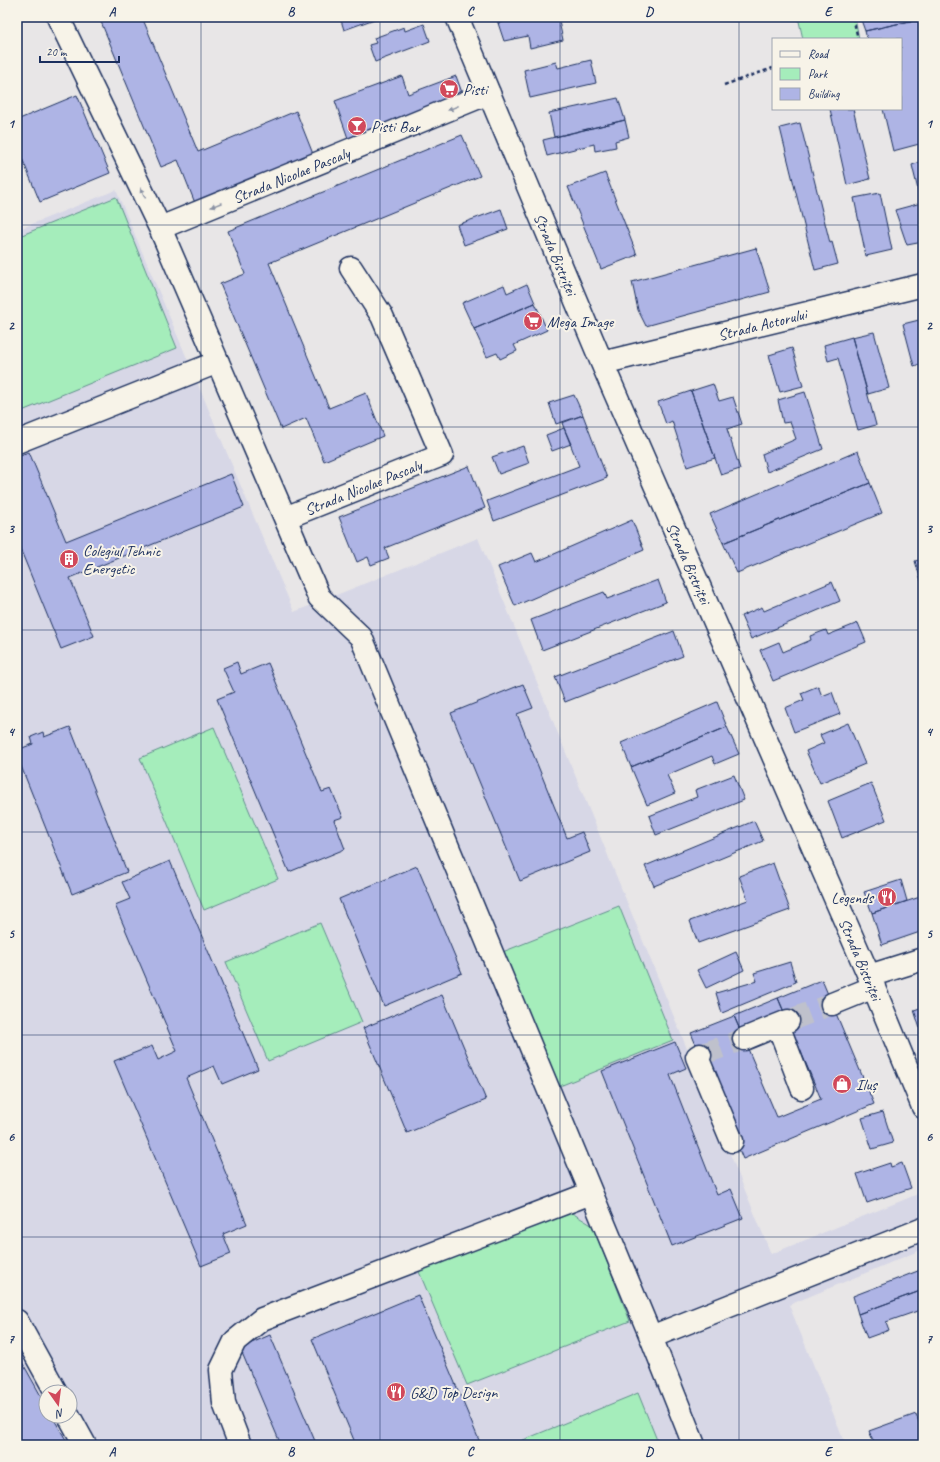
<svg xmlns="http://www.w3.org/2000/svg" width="940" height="1462" viewBox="0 0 940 1462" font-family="Caveat,sans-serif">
	<rect width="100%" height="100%" fill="#e8e6e7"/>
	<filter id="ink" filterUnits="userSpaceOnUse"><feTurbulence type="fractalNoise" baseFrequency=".025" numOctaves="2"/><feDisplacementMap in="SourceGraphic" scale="8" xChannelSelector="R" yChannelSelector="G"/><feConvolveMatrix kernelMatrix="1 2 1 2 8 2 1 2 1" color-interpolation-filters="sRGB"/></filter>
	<g filter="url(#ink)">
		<path fill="#d7d7e6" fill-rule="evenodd" d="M 116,190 L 294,612 L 478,538 L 771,1254 L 918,1194 L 923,1206 L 923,1249 L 789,1305 L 846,1445 L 17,1445 L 17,230 ZM 46,1392 L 70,1392 L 70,1416 L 46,1416 Z"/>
		<path fill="#a5edbb" stroke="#608e8c" d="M 798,17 L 855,17 L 859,39 L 803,39 Z
			M 116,197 L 177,348 L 17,413 L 17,237 Z
			M 214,727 L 278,879 L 204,910 L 140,758 Z
			M 619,906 L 673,1040 L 555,1088 L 500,953 Z
			M 320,923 L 362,1022 L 268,1061 L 226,962 Z
			M 551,1212 L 572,1213 L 593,1226 L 630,1321 L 467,1385 L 417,1267 Z
			M 638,1393 L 659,1445 L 511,1445 Z"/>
		<path fill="#aeb4e5" stroke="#1b2f5e" d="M 99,17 L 142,17 L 198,152 L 296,111 L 313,154 L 195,203 L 178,160 L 161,167 Z
			M 340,17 L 380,17 L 344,30 Z
			M 496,17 L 521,17 L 498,23 Z
			M 521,17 L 558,17 L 563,40 L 530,48 L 528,36 L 504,41 L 498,23 Z
			M 860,17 L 919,17 L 919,19 L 865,31 Z
			M 919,19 L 923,37 L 923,143 L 893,151 L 883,109 L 901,109 L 901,39 L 867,39 L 865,31 Z
			M 424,24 L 430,41 L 375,62 L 369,45 L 376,43 L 374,38 L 404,27 L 405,31 Z
			M 591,60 L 596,83 L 530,98 L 524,70 L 556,62 L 558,68 Z
			M 402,76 L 408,94 L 456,76 L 464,98 L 349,141 L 335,101 Z
			M 77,95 L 110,173 L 40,202 L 17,146 L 17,120 Z
			M 618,98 L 625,120 L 554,137 L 549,113 Z
			M 830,109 L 853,109 L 870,179 L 847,185 Z
			M 625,120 L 629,137 L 615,141 L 616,147 L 595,151 L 594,144 L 547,156 L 543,140 Z
			M 800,123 L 830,243 L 832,242 L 838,264 L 815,270 L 780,128 Z
			M 462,135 L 480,176 L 269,263 L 329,408 L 366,393 L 383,436 L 324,461 L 306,418 L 281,429 L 220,284 L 245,274 L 228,231 Z
			M 923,161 L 923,211 L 912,165 Z
			M 605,173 L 637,255 L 601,269 L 568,187 Z
			M 880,193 L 892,250 L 866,256 L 854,198 Z
			M 921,203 L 923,211 L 923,242 L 907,245 L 895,210 Z
			M 501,209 L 508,229 L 464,245 L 457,225 Z
			M 756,248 L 770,292 L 646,326 L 638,310 L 632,282 Z
			M 527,284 L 535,303 L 474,329 L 462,303 L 504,285 L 507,293 Z
			M 535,303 L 547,330 L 514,345 L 517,351 L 500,359 L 497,353 L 487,357 L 474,329 Z
			M 923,319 L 923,363 L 914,366 L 903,324 Z
			M 874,332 L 889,388 L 868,394 L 852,337 Z
			M 852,337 L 876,425 L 858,430 L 838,358 L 828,361 L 824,345 Z
			M 792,348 L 803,386 L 780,392 L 769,355 Z
			M 713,384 L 719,401 L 733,397 L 742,424 L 727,429 L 740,469 L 721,475 L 691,391 Z
			M 691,391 L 715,458 L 687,467 L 672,421 L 666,424 L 658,402 Z
			M 805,392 L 823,449 L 767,472 L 762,454 L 796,439 L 790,422 L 783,423 L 778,400 Z
			M 574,395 L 583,415 L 556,424 L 549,403 Z
			M 583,415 L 607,478 L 494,521 L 487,501 L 579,466 L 562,423 Z
			M 564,428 L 571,444 L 552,451 L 546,435 Z
			M 523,446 L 529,463 L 499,474 L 492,457 Z
			M 858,451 L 870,483 L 723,543 L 710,514 Z
			M 29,452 L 66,541 L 231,474 L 244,507 L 70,578 L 94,636 L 61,649 L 17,541 L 17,456 Z
			M 469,466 L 485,508 L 385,548 L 389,558 L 371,565 L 368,557 L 357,562 L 339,517 Z
			M 870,483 L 882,513 L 737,573 L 723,543 Z
			M 632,520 L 644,550 L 515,606 L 498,567 L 532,553 L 536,562 Z
			M 923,559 L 923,587 L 915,561 Z
			M 658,580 L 666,602 L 542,650 L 531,620 L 604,592 L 607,599 Z
			M 832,582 L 840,601 L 751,639 L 741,616 L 762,607 L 764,611 Z
			M 858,623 L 866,642 L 773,681 L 760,650 L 779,642 L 783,652 L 811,640 L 810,636 L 826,630 L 828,635 Z
			M 674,631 L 683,656 L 565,702 L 555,677 Z
			M 237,662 L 241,674 L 268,663 L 322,792 L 331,789 L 343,817 L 334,820 L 345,849 L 289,872 L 217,699 L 234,692 L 223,668 Z
			M 523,684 L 533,708 L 517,714 L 567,838 L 582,832 L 590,852 L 520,881 L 451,713 Z
			M 818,686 L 822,696 L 832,692 L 840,714 L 794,732 L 785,708 L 804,700 L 801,693 Z
			M 717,702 L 727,727 L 631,767 L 621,743 Z
			M 848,723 L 865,764 L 820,783 L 806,751 L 824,743 L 820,735 Z
			M 70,727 L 127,872 L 72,894 L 17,756 L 17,750 L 33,744 L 31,737 L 43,732 L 44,737 Z
			M 727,727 L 739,754 L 715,764 L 712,756 L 667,775 L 675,793 L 647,805 L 631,767 Z
			M 734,775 L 744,800 L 656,835 L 649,816 L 697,797 L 695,790 Z
			M 871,783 L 886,820 L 842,838 L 828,801 Z
			M 754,821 L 763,841 L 654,886 L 645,866 Z
			M 170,861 L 258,1069 L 222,1084 L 214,1066 L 186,1078 L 247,1224 L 223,1234 L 231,1254 L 201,1266 L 114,1061 L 152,1046 L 158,1060 L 177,1051 L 115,905 L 130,899 L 122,882 Z
			M 773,863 L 790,910 L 698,943 L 690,921 L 748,900 L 739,876 Z
			M 417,866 L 462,973 L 384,1006 L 339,899 Z
			M 901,880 L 907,901 L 872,913 L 864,892 Z
			M 923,896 L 923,931 L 882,945 L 872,913 Z
			M 736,952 L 744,970 L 706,988 L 697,970 Z
			M 790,962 L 796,982 L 722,1013 L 716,993 L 757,981 L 754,973 Z
			M 822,980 L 874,1104 L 743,1159 L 691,1033 L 734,1016 L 777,1117 L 821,1099 L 778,998 Z
			M 442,995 L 486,1100 L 407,1133 L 363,1028 Z
			M 778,998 L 788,1021 L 744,1039 L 734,1016 Z
			M 923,1007 L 923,1038 L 914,1010 Z
			M 675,1042 L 686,1068 L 670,1075 L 717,1195 L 731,1189 L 743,1218 L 672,1246 L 602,1071 Z
			M 883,1112 L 893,1143 L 872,1149 L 862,1118 Z
			M 890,1163 L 891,1167 L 902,1163 L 911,1188 L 867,1203 L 857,1174 Z
			M 923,1269 L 923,1290 L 858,1314 L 853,1296 Z
			M 923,1290 L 923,1309 L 886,1322 L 889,1330 L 867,1338 L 858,1314 Z
			M 418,1295 L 481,1445 L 356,1445 L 312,1339 Z
			M 270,1335 L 315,1441 L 306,1445 L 281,1445 L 240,1348 Z
			M 17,1353 L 46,1405 L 46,1416 L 52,1416 L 69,1445 L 18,1445 L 17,1444 Z
			M 916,1414 L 923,1433 L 923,1443 L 918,1445 L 875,1445 L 869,1431 Z"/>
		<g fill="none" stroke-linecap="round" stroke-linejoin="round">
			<path stroke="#bfc1cc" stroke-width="22" stroke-dasharray="22 11" stroke-linecap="butt" d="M 788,1021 L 832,1004
				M 700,1055 L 744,1039"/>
			<g stroke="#1b2f5e" stroke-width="25">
				<path id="minor" d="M 58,17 L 160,228 L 285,518 L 442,455 L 382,316 L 351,268
					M 457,17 L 602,363 L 869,976 L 923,1107
					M 160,228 L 489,93
					M 602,363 L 923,285
					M 17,442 L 218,362
					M 285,518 L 319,597 L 361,637 L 651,1337 L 923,1229
					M 869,976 L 923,959
					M 832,1004 L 874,987
					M 788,1021 L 778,1025 L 802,1088
					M 744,1039 L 778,1025
					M 700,1055 L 697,1057 L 732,1141
					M 17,1321 L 56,1392
					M 651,1337 L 694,1445
					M 69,1416 L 85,1445
					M 240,1445 L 224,1403 L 221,1370 L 235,1341 L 262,1319 L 591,1193"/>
			</g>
			<path stroke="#1b2f5e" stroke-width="2.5" stroke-dasharray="4 3" stroke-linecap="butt" d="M 853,17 L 858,39
				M 724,85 L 773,68"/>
			<use href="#minor" stroke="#f7f3e8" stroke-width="22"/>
		</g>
		<defs><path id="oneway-solid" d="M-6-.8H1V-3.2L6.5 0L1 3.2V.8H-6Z"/></defs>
		<g fill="#8991a3">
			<use href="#oneway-solid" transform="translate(453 108) rotate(158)"/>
			<use href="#oneway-solid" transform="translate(143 193) rotate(-116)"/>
			<use href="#oneway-solid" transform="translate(216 205) rotate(158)"/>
		</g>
	</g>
	<path fill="none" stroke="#1b2f5e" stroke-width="1" stroke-opacity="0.55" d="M 201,17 L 201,1445M 380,17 L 380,1445M 560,17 L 560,1445M 739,17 L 739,1445M 17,225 L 923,225M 17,427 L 923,427M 17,630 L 923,630M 17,832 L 923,832M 17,1035 L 923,1035M 17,1237 L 923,1237"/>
	<defs>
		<g id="supermarket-disc" transform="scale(1)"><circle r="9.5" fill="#d1495b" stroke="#f7f3e8"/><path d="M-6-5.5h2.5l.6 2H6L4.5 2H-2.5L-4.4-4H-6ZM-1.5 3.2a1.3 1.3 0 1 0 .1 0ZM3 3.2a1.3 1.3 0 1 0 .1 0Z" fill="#fff"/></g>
		<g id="bar-disc" transform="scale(1)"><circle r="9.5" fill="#d1495b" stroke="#f7f3e8"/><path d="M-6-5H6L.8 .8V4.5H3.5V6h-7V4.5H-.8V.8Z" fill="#fff"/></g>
		<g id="building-disc" transform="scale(1)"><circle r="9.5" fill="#d1495b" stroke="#f7f3e8"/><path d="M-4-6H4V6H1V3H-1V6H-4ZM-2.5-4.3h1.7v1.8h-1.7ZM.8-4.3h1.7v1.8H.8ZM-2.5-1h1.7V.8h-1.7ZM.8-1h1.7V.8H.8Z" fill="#fff"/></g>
		<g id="restaurant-disc" transform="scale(1)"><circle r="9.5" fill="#d1495b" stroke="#f7f3e8"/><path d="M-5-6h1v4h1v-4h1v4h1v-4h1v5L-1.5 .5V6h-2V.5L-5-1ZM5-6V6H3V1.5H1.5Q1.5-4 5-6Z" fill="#fff"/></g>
		<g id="shop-disc" transform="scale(1)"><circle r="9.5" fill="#d1495b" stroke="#f7f3e8"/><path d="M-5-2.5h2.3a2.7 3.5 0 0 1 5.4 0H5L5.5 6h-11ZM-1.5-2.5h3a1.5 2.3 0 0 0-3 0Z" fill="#fff"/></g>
	</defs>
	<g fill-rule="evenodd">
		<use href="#supermarket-disc" x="449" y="89"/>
		<use href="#bar-disc" x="357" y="126"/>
		<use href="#supermarket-disc" x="533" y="321"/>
		<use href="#building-disc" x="69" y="559"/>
		<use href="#restaurant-disc" x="887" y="897"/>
		<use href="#shop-disc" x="842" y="1084"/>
		<use href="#restaurant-disc" x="396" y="1392"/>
	</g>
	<g text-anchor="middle" stroke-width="4" stroke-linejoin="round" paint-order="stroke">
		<g font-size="16" fill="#1b2f5e" stroke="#f7f3e8" text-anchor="start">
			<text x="463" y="95">Pisti</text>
			<text x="371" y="132">Pisti Bar</text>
			<text x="547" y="327">Mega Image</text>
			<text x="83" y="556">Colegiul Tehnic<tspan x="83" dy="18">Energetic</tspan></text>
			<text x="873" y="903" text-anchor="end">Legends</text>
			<text x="856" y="1090">Iluș</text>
			<text x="410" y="1398">G&amp;D Top Design</text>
		</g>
		<g font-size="16" fill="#1b2f5e" stroke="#f7f3e8">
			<text transform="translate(291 175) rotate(-22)" y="6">Strada Nicolae Pascaly</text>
			<text transform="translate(556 254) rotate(67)" y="6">Strada Bistriței</text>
			<text transform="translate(762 324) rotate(-14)" y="6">Strada Actorului</text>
			<text transform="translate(363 487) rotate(-22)" y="6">Strada Nicolae Pascaly</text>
			<text transform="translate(689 563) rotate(66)" y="6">Strada Bistriței</text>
			<text transform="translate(861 959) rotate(67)" y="6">Strada Bistriței</text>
		</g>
	</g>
	<rect width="940" height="1462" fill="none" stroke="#f7f3e8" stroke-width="44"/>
	<rect x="772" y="38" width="130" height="72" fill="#f7f3e8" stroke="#9fa5b1"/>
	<rect x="780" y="51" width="20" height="6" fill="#f7f3e8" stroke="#9fa5b1"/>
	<text x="808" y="58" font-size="12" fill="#1b2f5e">Road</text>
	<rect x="780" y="68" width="20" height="12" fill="#a5edbb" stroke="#9fa5b1"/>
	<text x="808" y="78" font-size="12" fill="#1b2f5e">Park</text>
	<rect x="780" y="88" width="20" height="12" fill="#aeb4e5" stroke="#9fa5b1"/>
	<text x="808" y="98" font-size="12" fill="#1b2f5e">Building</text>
	<g transform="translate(58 1404) rotate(166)"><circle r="19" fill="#f7f3e8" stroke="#9fa5b1"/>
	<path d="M0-3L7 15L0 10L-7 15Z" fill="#d1495b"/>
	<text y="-6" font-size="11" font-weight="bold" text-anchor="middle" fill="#1b2f5e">N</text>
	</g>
	<path d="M40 56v6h79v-6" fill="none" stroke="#1b2f5e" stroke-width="2"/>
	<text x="46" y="56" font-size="12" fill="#1b2f5e" stroke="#f7f3e8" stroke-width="3" paint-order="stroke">20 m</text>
	<rect x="22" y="22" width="896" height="1418" fill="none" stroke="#1b2f5e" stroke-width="1.5"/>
	<g font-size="13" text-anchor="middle" font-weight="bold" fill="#1b2f5e">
		<text x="112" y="16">A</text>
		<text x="291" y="16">B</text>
		<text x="470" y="16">C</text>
		<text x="649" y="16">D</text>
		<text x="828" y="16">E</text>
		<text x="11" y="128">1</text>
		<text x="929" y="128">1</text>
		<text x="11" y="330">2</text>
		<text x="929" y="330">2</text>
		<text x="11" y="533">3</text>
		<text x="929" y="533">3</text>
		<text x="11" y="736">4</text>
		<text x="929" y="736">4</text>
		<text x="11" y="938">5</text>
		<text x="929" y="938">5</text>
		<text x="11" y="1141">6</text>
		<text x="929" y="1141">6</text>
		<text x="11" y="1343">7</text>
		<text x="929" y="1343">7</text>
		<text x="112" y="1456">A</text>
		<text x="291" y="1456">B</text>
		<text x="470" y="1456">C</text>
		<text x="649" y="1456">D</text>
		<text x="828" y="1456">E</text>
	</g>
</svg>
